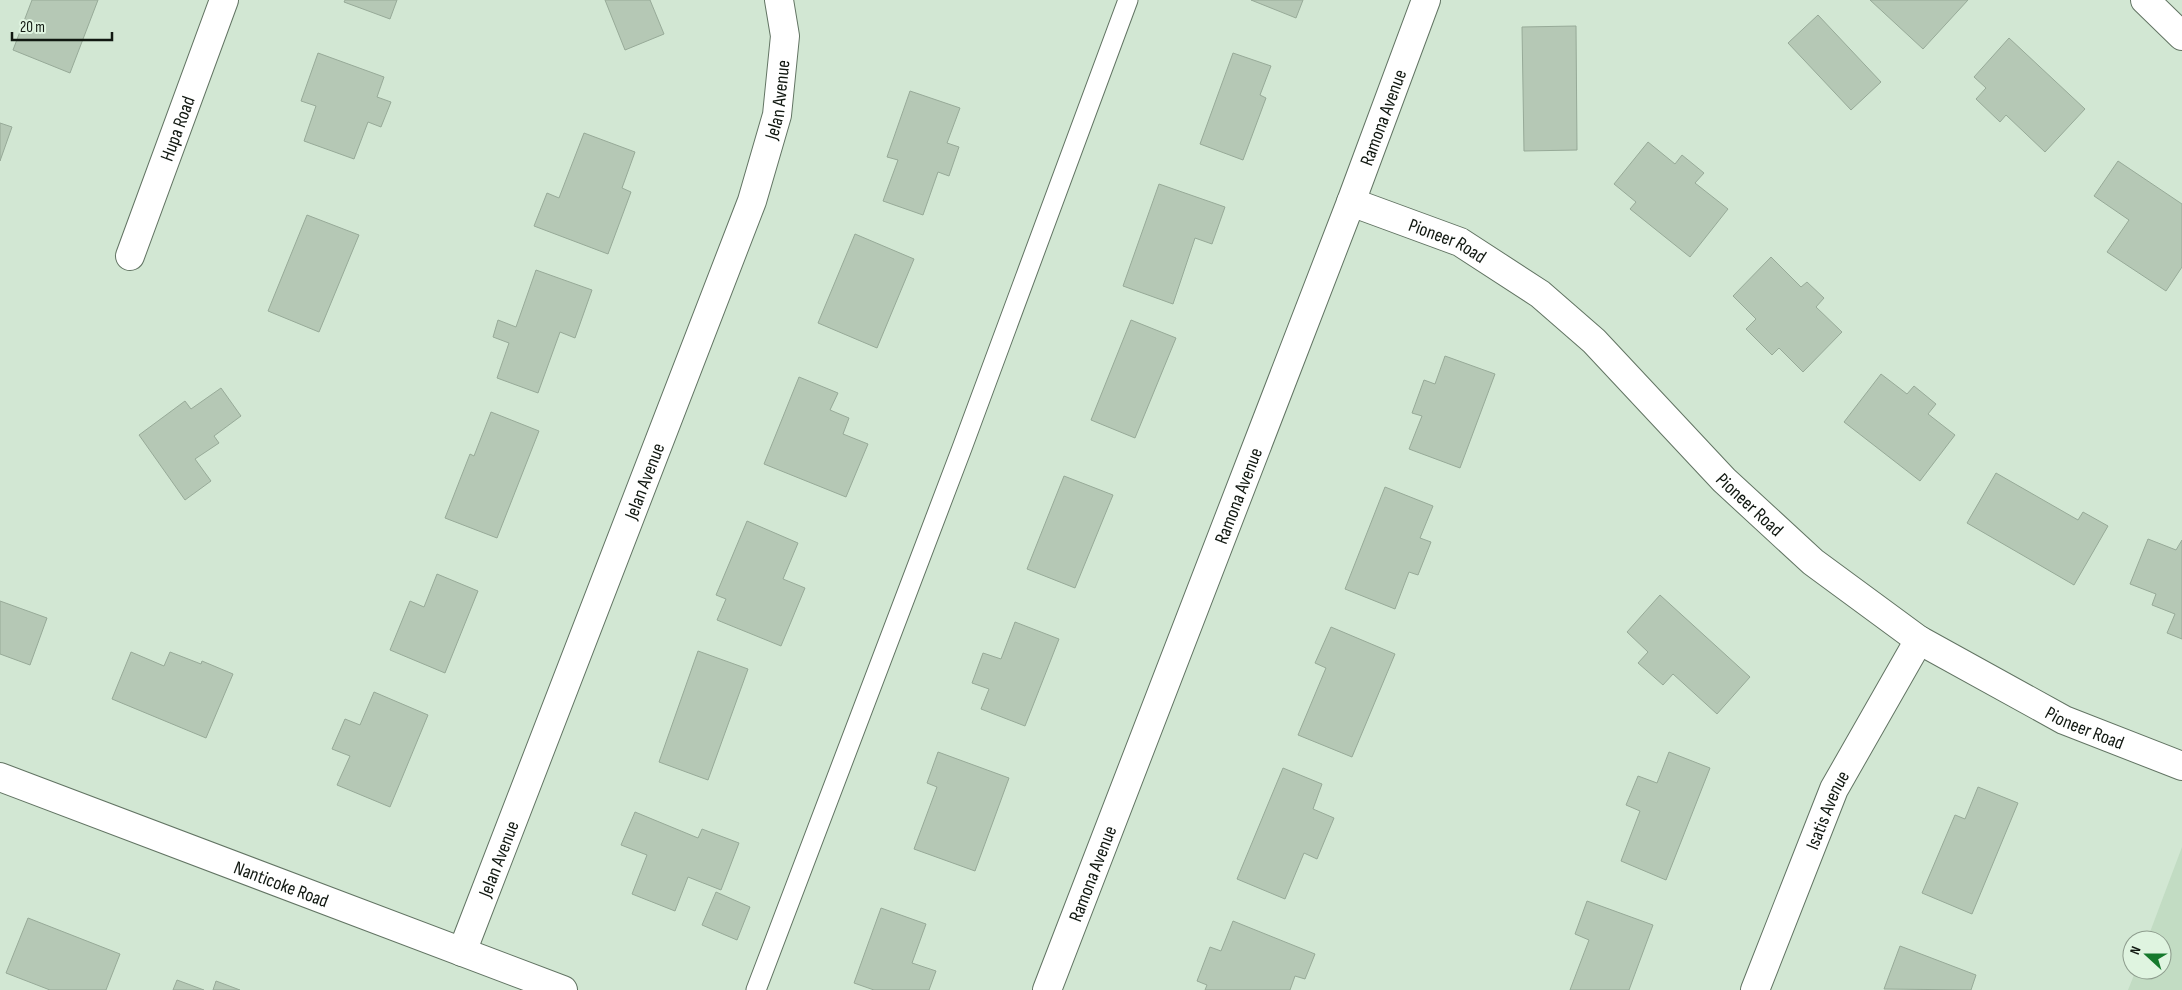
<svg xmlns="http://www.w3.org/2000/svg" width="2182" height="990" viewBox="0 0 2182 990" font-family="'Sofia Sans Condensed',sans-serif">
	<rect width="100%" height="100%" fill="#d2e7d3"/>
	<path fill="#c2dcc3" d="M 2182,847 L 2182,990 L 2128,990 L 2136,970 L 2162,970 L 2162,940 L 2147,940 Z"/>
	<path fill="#b5c8b5" stroke="#97aa98" d="M 32,0 L 98,0 L 70,73 L 13,50 Z
		M 345,0 L 397,0 L 390,19 L 344,2 Z
		M 605,0 L 650,0 L 664,34 L 625,50 Z
		M 1251,0 L 1303,0 L 1296,18 Z
		M 1870,0 L 1968,0 L 1923,49 Z
		M 1818,15 L 1881,82 L 1851,110 L 1788,43 Z
		M 1576,26 L 1577,150 L 1524,151 L 1522,27 Z
		M 2009,38 L 2085,109 L 2045,152 L 2006,115 L 2000,122 L 1976,99 L 1986,88 L 1974,77 Z
		M 318,53 L 384,77 L 377,97 L 391,102 L 381,127 L 368,122 L 354,159 L 304,141 L 316,106 L 301,101 Z
		M 1233,53 L 1271,66 L 1260,95 L 1266,98 L 1243,160 L 1200,144 Z
		M 910,91 L 960,108 L 947,143 L 959,147 L 949,176 L 938,172 L 923,215 L 883,201 L 898,160 L 887,157 Z
		M 0,123 L 12,127 L 0,161 Z
		M 584,133 L 635,152 L 622,188 L 631,192 L 608,254 L 534,226 L 547,193 L 559,198 Z
		M 1648,142 L 1675,164 L 1682,155 L 1704,173 L 1695,183 L 1728,209 L 1690,257 L 1630,209 L 1636,202 L 1614,184 Z
		M 2118,161 L 2182,204 L 2182,267 L 2166,291 L 2107,252 L 2129,220 L 2094,196 Z
		M 1159,184 L 1225,207 L 1212,244 L 1195,238 L 1173,304 L 1123,286 Z
		M 307,215 L 359,235 L 319,332 L 268,311 Z
		M 855,234 L 914,259 L 877,348 L 818,323 Z
		M 1771,257 L 1801,287 L 1807,282 L 1824,298 L 1816,307 L 1842,332 L 1803,372 L 1779,348 L 1772,355 L 1746,329 L 1756,319 L 1733,296 Z
		M 536,270 L 592,290 L 575,338 L 560,332 L 538,393 L 497,378 L 509,343 L 493,337 L 498,320 L 516,327 Z
		M 1131,320 L 1176,338 L 1135,438 L 1091,420 Z
		M 1445,356 L 1495,374 L 1460,468 L 1409,449 L 1422,416 L 1412,413 L 1424,380 L 1435,384 Z
		M 1881,374 L 1907,394 L 1914,386 L 1936,404 L 1928,414 L 1955,435 L 1920,481 L 1844,422 Z
		M 799,377 L 838,393 L 830,410 L 849,418 L 843,434 L 868,444 L 846,497 L 764,464 Z
		M 221,388 L 241,416 L 214,436 L 219,443 L 195,459 L 211,481 L 185,500 L 139,435 L 185,401 L 191,409 Z
		M 491,412 L 539,431 L 497,538 L 445,518 L 470,454 L 474,456 Z
		M 1996,473 L 2078,520 L 2083,512 L 2108,526 L 2074,585 L 1967,523 Z
		M 1064,476 L 1113,495 L 1075,588 L 1027,569 Z
		M 1385,487 L 1433,506 L 1420,538 L 1431,542 L 1418,575 L 1409,572 L 1395,609 L 1345,589 Z
		M 747,521 L 798,543 L 783,579 L 805,588 L 781,646 L 717,620 L 726,599 L 716,595 Z
		M 2148,539 L 2176,550 L 2182,540 L 2182,639 L 2167,633 L 2175,614 L 2152,605 L 2156,594 L 2130,584 Z
		M 437,574 L 478,591 L 445,673 L 390,650 L 410,601 L 424,607 Z
		M 1660,595 L 1750,677 L 1717,714 L 1673,674 L 1663,685 L 1638,663 L 1648,652 L 1627,632 Z
		M 0,601 L 47,618 L 30,665 L 0,654 Z
		M 1015,622 L 1059,639 L 1025,726 L 981,709 L 989,689 L 972,683 L 983,653 L 1001,659 Z
		M 1331,627 L 1395,654 L 1352,757 L 1298,735 L 1326,668 L 1315,663 Z
		M 698,651 L 748,669 L 708,780 L 659,762 Z
		M 131,652 L 164,666 L 170,652 L 201,664 L 202,661 L 233,674 L 206,738 L 112,699 Z
		M 374,692 L 428,715 L 390,807 L 337,785 L 350,756 L 332,749 L 345,719 L 360,725 Z
		M 938,752 L 1009,778 L 975,871 L 914,849 L 937,787 L 927,783 Z
		M 1669,752 L 1710,768 L 1666,880 L 1621,861 L 1640,811 L 1626,805 L 1638,776 L 1657,783 Z
		M 1283,768 L 1322,784 L 1313,809 L 1334,818 L 1317,859 L 1304,853 L 1285,899 L 1237,879 Z
		M 1978,787 L 2018,803 L 1972,914 L 1922,893 L 1955,815 L 1965,819 Z
		M 635,812 L 698,838 L 702,829 L 739,843 L 721,890 L 688,877 L 675,911 L 632,894 L 647,855 L 621,845 Z
		M 716,892 L 750,907 L 737,940 L 702,925 Z
		M 1587,901 L 1653,925 L 1629,990 L 1570,990 L 1589,940 L 1575,934 Z
		M 881,908 L 926,924 L 912,963 L 936,971 L 929,990 L 874,990 L 854,983 Z
		M 28,918 L 120,954 L 106,990 L 50,990 L 6,973 Z
		M 1233,921 L 1315,954 L 1305,979 L 1295,976 L 1290,990 L 1205,990 L 1207,985 L 1197,981 L 1210,947 L 1221,951 Z
		M 1900,946 L 1976,975 L 1971,990 L 1884,989 Z
		M 177,980 L 204,990 L 173,990 Z
		M 216,981 L 240,990 L 213,990 Z"/>
	<g fill="none" stroke-linecap="round" stroke-linejoin="round">
		<g stroke="#627463" stroke-width="21">
			<path id="lane" d="M 756,990 L 962,448 L 1128,0"/>
		</g>
		<g stroke="#627463" stroke-width="30">
			<g id="street">
				<path d="M 2145,0 L 2182,36"/>
				<path id="s1" d="M 1351,202 L 1460,242 L 1540,294 L 1594,341 L 1724,480 L 1813,562 L 1919,640 L 2064,720 L 2182,766"/>
				<path id="s2" d="M 130,256 L 224,0"/>
				<path id="s3" d="M 0,777 L 563,990"/>
				<path id="s4" d="M 462,952 L 752,201 L 777,115 L 785,36 L 779,0"/>
				<path id="s5" d="M 1755,990 L 1834,789 L 1919,640"/>
			</g>
		</g>
		<g stroke="#627463" stroke-width="30">
			<g id="secondary">
				<path id="s6" d="M 1047,990 L 1351,202 L 1426,0"/>
			</g>
		</g>
		<use href="#lane" stroke="#fff" stroke-width="19"/>
		<use href="#street" stroke="#fff" stroke-width="28"/>
		<use href="#secondary" stroke="#fff" stroke-width="28"/>
	</g>
	<g text-anchor="middle" stroke-width="4.5" stroke-linejoin="round" paint-order="stroke">
		<g font-size="19" fill="#111811" stroke="#dff4e0">
			<text dy="7" stroke="none"><textPath href="#s4" startOffset="910">Jelan Avenue</textPath></text>
			<text dy="7" stroke="none"><textPath href="#s6" startOffset="935">Ramona Avenue</textPath></text>
			<text dy="7" stroke="none"><textPath href="#s2" startOffset="136">Hupa Road</textPath></text>
			<text dy="7" stroke="none"><textPath href="#s1" startOffset="104">Pioneer Road</textPath></text>
			<text dy="7" stroke="none"><textPath href="#s4" startOffset="505">Jelan Avenue</textPath></text>
			<text dy="7" stroke="none"><textPath href="#s6" startOffset="530">Ramona Avenue</textPath></text>
			<text dy="7" stroke="none"><textPath href="#s1" startOffset="509">Pioneer Road</textPath></text>
			<text dy="7" stroke="none"><textPath href="#s1" startOffset="914">Pioneer Road</textPath></text>
			<text dy="7" stroke="none"><textPath href="#s5" startOffset="194">Isatis Avenue</textPath></text>
			<text dy="7" stroke="none"><textPath href="#s4" startOffset="100">Jelan Avenue</textPath></text>
			<text dy="7" stroke="none"><textPath href="#s6" startOffset="125">Ramona Avenue</textPath></text>
			<text dy="7" stroke="none"><textPath href="#s3" startOffset="301">Nanticoke Road</textPath></text>
		</g>
	</g>
	<g transform="translate(2147 955) rotate(291)"><circle r="24" fill="#dff4e0" stroke="#8d9c8d"/>
	<path d="M0-4L9 19L0 12L-9 19Z" fill="#15792c"/>
	<text y="-8" font-size="14" font-weight="bold" text-anchor="middle" fill="#111811">N</text>
	</g>
	<path d="M12 32v8h100v-8" fill="none" stroke="#111811" stroke-width="2.5"/>
	<text x="20" y="32" font-size="15" fill="#111811" stroke="#dff4e0" stroke-width="4" paint-order="stroke">20 m</text>
</svg>
